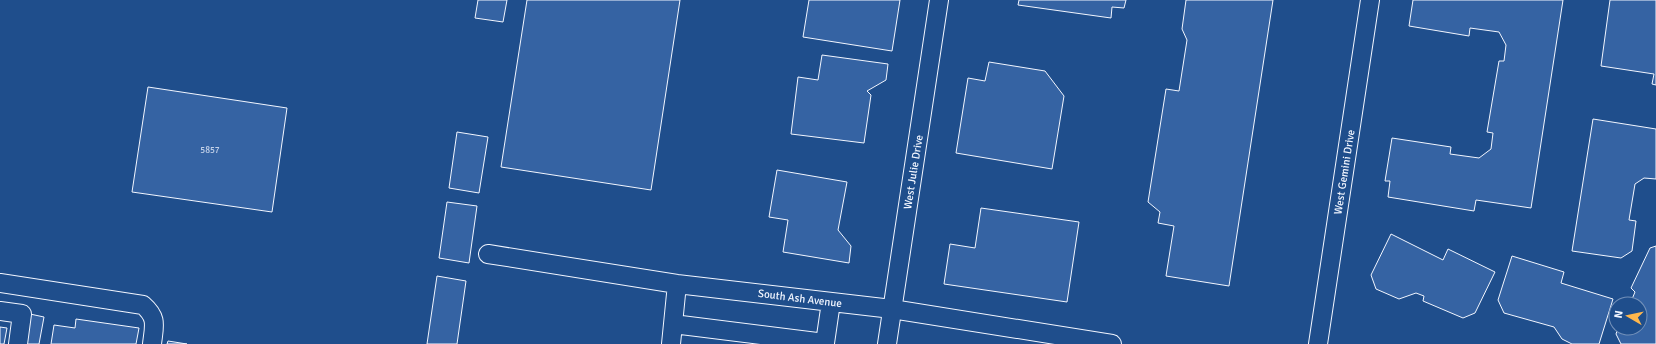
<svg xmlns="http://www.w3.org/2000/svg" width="1656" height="344" viewBox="0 0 1656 344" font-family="Signika,sans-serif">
	<rect width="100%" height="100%" fill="#1f4e8c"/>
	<path fill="#3563a3" stroke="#f2f6ff" d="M 478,0 L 507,0 L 503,22 L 475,18 Z
		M 527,0 L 680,0 L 651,190 L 501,167 Z
		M 809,0 L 900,0 L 892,51 L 803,37 Z
		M 1019,0 L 1126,0 L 1124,8 L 1112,7 L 1111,18 L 1018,5 Z
		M 1186,0 L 1273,0 L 1229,286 L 1166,276 L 1174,226 L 1158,223 L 1160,212 L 1148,202 L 1166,89 L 1179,91 L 1187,40 L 1182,29 Z
		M 1413,0 L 1563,0 L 1531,208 L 1476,200 L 1474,211 L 1388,197 L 1390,181 L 1385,181 L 1392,138 L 1451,147 L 1450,154 L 1479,158 L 1491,149 L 1493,133 L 1487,132 L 1499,61 L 1504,61 L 1506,45 L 1499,32 L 1470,28 L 1469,36 L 1409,26 Z
		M 1610,0 L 1656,0 L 1656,85 L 1652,84 L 1654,74 L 1601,66 Z
		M 822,55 L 888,64 L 886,80 L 867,91 L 871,95 L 864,143 L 791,134 L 798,77 L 818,80 Z
		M 989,62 L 1045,71 L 1064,96 L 1052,169 L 956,153 L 968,78 L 985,81 Z
		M 148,87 L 287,108 L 272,212 L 132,192 Z
		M 1593,119 L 1656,129 L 1656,179 L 1644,178 L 1635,184 L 1629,220 L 1636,221 L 1632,251 L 1621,258 L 1572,251 Z
		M 457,132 L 488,137 L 479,193 L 449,188 Z
		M 777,170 L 847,182 L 838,230 L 851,246 L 849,263 L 783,252 L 788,220 L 769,217 Z
		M 447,202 L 477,206 L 469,263 L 439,258 Z
		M 981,208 L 1079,222 L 1067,302 L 944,284 L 950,244 L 975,248 Z
		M 1391,234 L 1443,260 L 1448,249 L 1495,272 L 1475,313 L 1463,318 L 1423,301 L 1424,296 L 1416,293 L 1399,299 L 1376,289 L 1371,275 Z
		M 1656,246 L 1656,344 L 1621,344 L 1616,334 L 1618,328 L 1640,328 L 1640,304 L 1630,304 L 1635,292 L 1631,288 L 1650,248 Z
		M 1512,256 L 1564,272 L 1561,283 L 1613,299 L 1599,344 L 1572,344 L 1562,339 L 1554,327 L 1504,313 L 1498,300 Z
		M 437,276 L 466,281 L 457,344 L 427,344 Z
		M 30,314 L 44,317 L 39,344 L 25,344 Z
		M 76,319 L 139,328 L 136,344 L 51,344 L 54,325 L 75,328 Z
		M 0,327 L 7,328 L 4,344 L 0,344 Z
		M 168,341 L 187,344 L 167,344 Z"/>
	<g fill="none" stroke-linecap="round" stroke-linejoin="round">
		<g stroke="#f2f6ff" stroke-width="20">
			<path id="minor" d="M 488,254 L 677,284 L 892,309 L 1112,344
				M 0,283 L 143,305 C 158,318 154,326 152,344
				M 0,311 L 22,314 L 18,344
				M 673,324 L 825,343 L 831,302
				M 671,344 L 677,284
				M 887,344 L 939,0
				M 1318,344 L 1370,0"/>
		</g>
		<use href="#minor" stroke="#1f4e8c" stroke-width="18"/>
	</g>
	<g text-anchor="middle" stroke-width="3" stroke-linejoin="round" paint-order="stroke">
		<g font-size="9" fill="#c3d1e8">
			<text x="210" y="153">5857</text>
		</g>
		<g font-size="11" fill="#f2f6ff" stroke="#1f4e8c">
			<text transform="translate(913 172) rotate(-81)" y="4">West Julie Drive</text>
			<text transform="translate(1344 172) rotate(-81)" y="4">West Gemini Drive</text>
			<text transform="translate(800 298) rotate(7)" y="4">South Ash Avenue</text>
		</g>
	</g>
	<g transform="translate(1628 316) rotate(279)"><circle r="19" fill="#1f4e8c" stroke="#7391ba"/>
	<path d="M0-3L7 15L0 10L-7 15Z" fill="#ffb74d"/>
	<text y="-6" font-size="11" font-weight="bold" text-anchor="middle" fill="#f2f6ff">N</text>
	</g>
</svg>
